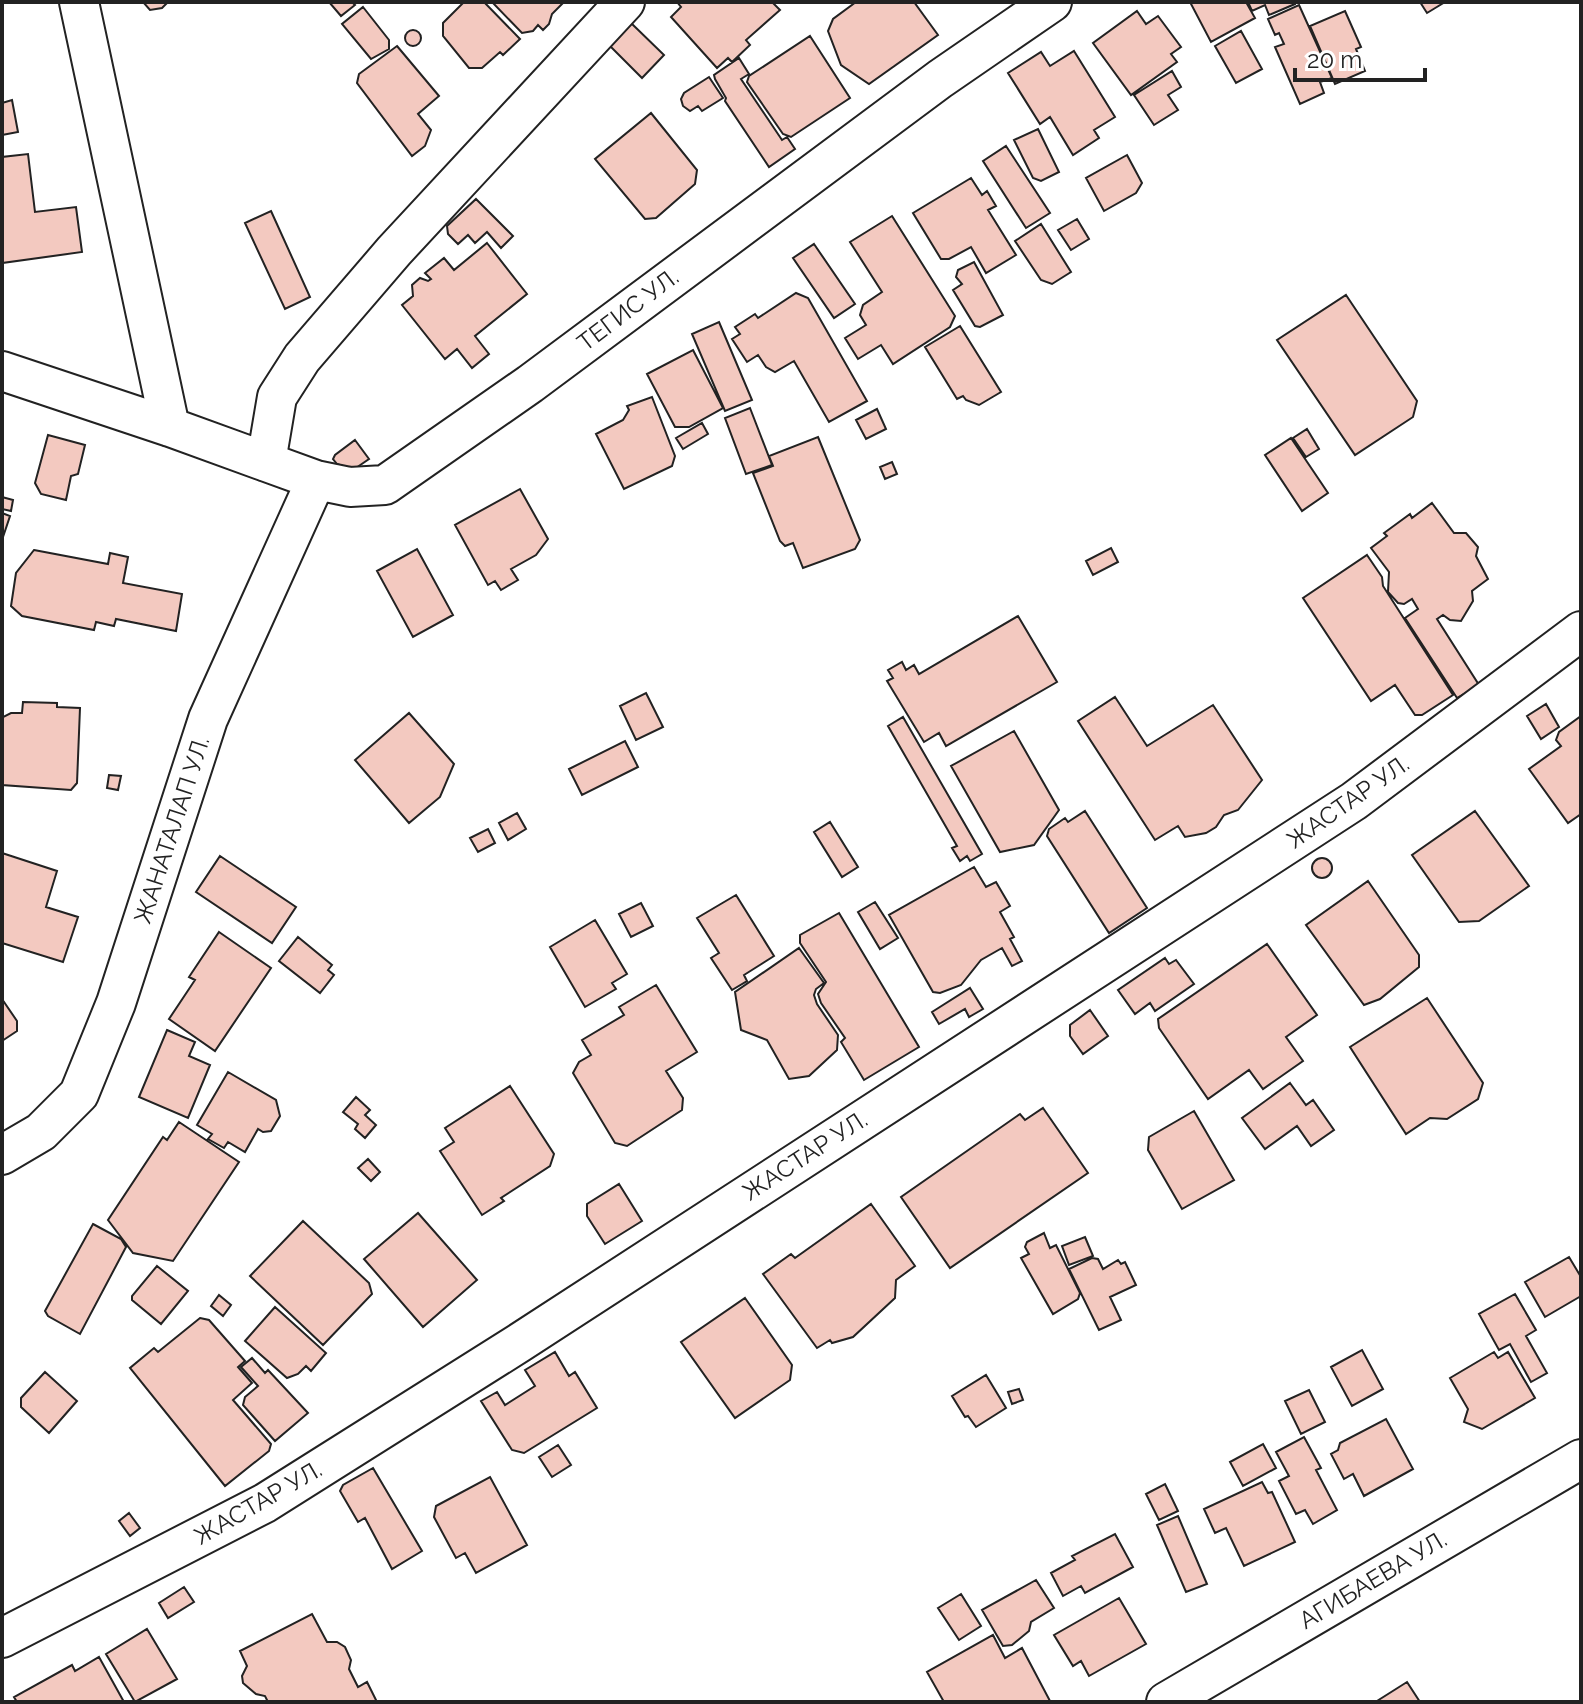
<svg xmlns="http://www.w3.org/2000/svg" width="1583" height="1704" viewBox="0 0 1583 1704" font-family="Raleway,sans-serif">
	<rect width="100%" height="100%" fill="#fff"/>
	<path fill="#f3c9c0" stroke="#222" stroke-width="2" d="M 143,2 L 168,2 L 162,8 L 150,10 Z
		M 329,2 L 352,2 L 355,5 L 341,16 Z
		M 464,2 L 484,2 L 520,39 L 503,55 L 500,52 L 482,68 L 469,68 L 443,36 L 443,23 Z
		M 492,2 L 564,2 L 552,14 L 549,24 L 543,30 L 538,25 L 533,31 L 522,33 Z
		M 677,2 L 772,2 L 780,10 L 746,40 L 750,45 L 732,62 L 728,58 L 717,68 L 671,17 L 681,7 Z
		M 856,2 L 914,2 L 938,35 L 869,84 L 841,65 L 828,31 L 833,19 Z
		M 1190,2 L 1246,2 L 1255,18 L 1211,42 Z
		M 1248,2 L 1295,2 L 1295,4 L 1269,15 L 1265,5 L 1252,11 Z
		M 1420,2 L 1445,2 L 1427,13 Z
		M 1299,5 L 1332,78 L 1320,82 L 1324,93 L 1300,104 L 1275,47 L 1284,44 L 1279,33 L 1275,35 L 1268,19 Z
		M 363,7 L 389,40 L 389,49 L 371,59 L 342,24 Z
		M 1137,11 L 1146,24 L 1158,16 L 1181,47 L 1171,54 L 1177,62 L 1131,95 L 1093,43 Z
		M 1345,11 L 1361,47 L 1356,49 L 1365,71 L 1335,84 L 1310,26 Z
		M 630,22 L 664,55 L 642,78 L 608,44 Z
		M405 38a8 8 0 1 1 16 0a8 8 0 1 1-16 0Z
		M 1241,31 L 1262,69 L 1236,83 L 1215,46 Z
		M 810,36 L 850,98 L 791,137 L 783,134 L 747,82 L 749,76 Z
		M 397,46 L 439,96 L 418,114 L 431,130 L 425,146 L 412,156 L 357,83 L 359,74 Z
		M 1074,51 L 1115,117 L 1094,130 L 1099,138 L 1073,155 L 1050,117 L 1040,124 L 1008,73 L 1041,52 L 1050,66 Z
		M 739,58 L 749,74 L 741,79 L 782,140 L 787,137 L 795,149 L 769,167 L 725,101 L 726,98 L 715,79 L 714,75 Z
		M 1172,71 L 1181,87 L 1168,95 L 1178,110 L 1154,125 L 1134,95 Z
		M 709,77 L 723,98 L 702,111 L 698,106 L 690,111 L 683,106 L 681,99 L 684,93 Z
		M 12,100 L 18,132 L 2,135 L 2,103 Z
		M 651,113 L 697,170 L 695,184 L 656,218 L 645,219 L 595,159 Z
		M 1038,129 L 1059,172 L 1041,181 L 1033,178 L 1014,140 Z
		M 1006,146 L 1050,213 L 1026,228 L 983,161 Z
		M 28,154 L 35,212 L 76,207 L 82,252 L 2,263 L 2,157 Z
		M 1127,155 L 1142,183 L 1136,193 L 1104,211 L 1086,178 Z
		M 971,178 L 982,195 L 987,191 L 996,206 L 988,210 L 1016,255 L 986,273 L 971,247 L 949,259 L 941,259 L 913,213 Z
		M 476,199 L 513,236 L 501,248 L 487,232 L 475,243 L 468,235 L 458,244 L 448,234 L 447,226 Z
		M 271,211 L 310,297 L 285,309 L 245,223 Z
		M 892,216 L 955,316 L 950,327 L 893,364 L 881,345 L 858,359 L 845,338 L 866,325 L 860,315 L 863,305 L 882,292 L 850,242 Z
		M 1077,219 L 1089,239 L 1071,250 L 1058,230 Z
		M 1041,224 L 1071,272 L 1052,284 L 1041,280 L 1015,241 Z
		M 487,243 L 527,294 L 475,336 L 489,354 L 472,368 L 457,349 L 445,359 L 402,305 L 413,296 L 412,285 L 420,278 L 428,281 L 431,279 L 425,273 L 444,258 L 454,270 Z
		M 814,244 L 855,304 L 834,318 L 793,258 Z
		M 974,262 L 1003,315 L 980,327 L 975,326 L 953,290 L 962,284 L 956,277 L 958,270 Z
		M 796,293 L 808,298 L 867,401 L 829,422 L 794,361 L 775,372 L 766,367 L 758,355 L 747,362 L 732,339 L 740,334 L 735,327 L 755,314 L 758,318 Z
		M 1346,295 L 1417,401 L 1413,417 L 1355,455 L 1277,340 Z
		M 719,322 L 752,400 L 725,411 L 692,334 Z
		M 960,326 L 1001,392 L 979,405 L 966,400 L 963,396 L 957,399 L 925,347 Z
		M 693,350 L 723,408 L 689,427 L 675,427 L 647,374 Z
		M 652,397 L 675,456 L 672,466 L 624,489 L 596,434 L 623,420 L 629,410 L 627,406 Z
		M 750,408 L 772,465 L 746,474 L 725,418 Z
		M 877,409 L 886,429 L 866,439 L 856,420 Z
		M 702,423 L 708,434 L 683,449 L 676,438 Z
		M 1307,429 L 1319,449 L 1306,457 L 1293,438 Z
		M 48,435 L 85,445 L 78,474 L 71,476 L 66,500 L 41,494 L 35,483 Z
		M 818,437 L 860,540 L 855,549 L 803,568 L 793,543 L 785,546 L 780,541 L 753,473 L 773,466 L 769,456 Z
		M 1291,438 L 1328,493 L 1302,511 L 1265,455 Z
		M 355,440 L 369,459 L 353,470 L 337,464 L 333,459 L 335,455 Z
		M 892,462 L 897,474 L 885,479 L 880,467 Z
		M 520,489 L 548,539 L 536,555 L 511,569 L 518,580 L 501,590 L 495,581 L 488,585 L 455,525 Z
		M 2,497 L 13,500 L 11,511 L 2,509 Z
		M 1432,503 L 1454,533 L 1466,533 L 1478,547 L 1476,556 L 1488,579 L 1472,591 L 1473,601 L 1461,621 L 1450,620 L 1443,615 L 1437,619 L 1479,685 L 1457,698 L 1405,618 L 1418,609 L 1412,599 L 1404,604 L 1398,603 L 1388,592 L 1389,572 L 1371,548 L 1387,536 L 1384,533 L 1410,514 L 1412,518 Z
		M 2,513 L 10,516 L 2,540 Z
		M 1111,548 L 1118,562 L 1093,575 L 1086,561 Z
		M 417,549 L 453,615 L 413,637 L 377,571 Z
		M 34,550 L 108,564 L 110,553 L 128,557 L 123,583 L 182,594 L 176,631 L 116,619 L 114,626 L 96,622 L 94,630 L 22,616 L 11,606 L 16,573 Z
		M 1367,555 L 1382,577 L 1383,586 L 1453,695 L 1422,715 L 1415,715 L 1395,685 L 1371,701 L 1303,598 Z
		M 1018,616 L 1057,682 L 946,746 L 939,733 L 924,742 L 887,681 L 893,678 L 888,670 L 902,662 L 906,670 L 914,665 L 919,674 Z
		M 646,693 L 663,727 L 636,740 L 620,706 Z
		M 1115,697 L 1147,746 L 1213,705 L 1262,780 L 1238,810 L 1224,815 L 1216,827 L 1206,833 L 1185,837 L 1178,826 L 1155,840 L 1078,721 Z
		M 23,702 L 57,703 L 57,707 L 80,708 L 77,783 L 71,790 L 2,785 L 3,717 L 11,713 L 22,713 Z
		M 1546,704 L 1559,727 L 1541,739 L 1527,716 Z
		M 409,713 L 454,764 L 440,797 L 409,823 L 355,760 Z
		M 1581,716 L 1581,814 L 1568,823 L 1529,769 L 1561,746 L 1556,740 L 1559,732 Z
		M 903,717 L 982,854 L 970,861 L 967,856 L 960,861 L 952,848 L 957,846 L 888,726 Z
		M 1014,731 L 1059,810 L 1034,845 L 1000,852 L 951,766 Z
		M 625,741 L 638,767 L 582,795 L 569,769 Z
		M 109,775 L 121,776 L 118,790 L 107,788 Z
		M 1085,811 L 1147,908 L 1109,933 L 1047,836 L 1049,829 L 1065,818 L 1068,822 Z
		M 1475,811 L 1529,886 L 1479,921 L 1459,922 L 1412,855 Z
		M 517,813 L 526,829 L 508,840 L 499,823 Z
		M 830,822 L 858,867 L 842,877 L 814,832 Z
		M 488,829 L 495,843 L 478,852 L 470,838 Z
		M 2,853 L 57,871 L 46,907 L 78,917 L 63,962 L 2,943 Z
		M 220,856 L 296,907 L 272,943 L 196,892 Z
		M1312 868a10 10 0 1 1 20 0a10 10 0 1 1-20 0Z
		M 974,867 L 986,887 L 996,882 L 1010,906 L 1000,912 L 1014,937 L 1010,939 L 1022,961 L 1012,966 L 1002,948 L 981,960 L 961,985 L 940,993 L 933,992 L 889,915 Z
		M 1368,881 L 1419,955 L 1419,967 L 1380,999 L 1364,1005 L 1306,925 Z
		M 736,895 L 774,956 L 744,975 L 747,981 L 732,990 L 711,958 L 719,953 L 697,918 Z
		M 875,902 L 898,938 L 880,949 L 858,912 Z
		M 641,903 L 653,926 L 631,937 L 619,914 Z
		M 839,913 L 919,1047 L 864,1080 L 841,1042 L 845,1038 L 821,1003 L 818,994 L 826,982 L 800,943 L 800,935 Z
		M 595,920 L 627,974 L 612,983 L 616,989 L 585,1007 L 550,947 Z
		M 219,932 L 271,968 L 215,1051 L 169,1019 L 195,980 L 189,977 Z
		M 298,937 L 332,965 L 328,970 L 334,975 L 320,993 L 279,961 Z
		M 1267,944 L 1317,1015 L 1286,1037 L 1303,1061 L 1263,1089 L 1249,1070 L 1208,1099 L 1159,1028 L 1158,1019 Z
		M 799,948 L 824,983 L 816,989 L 814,995 L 817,1004 L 838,1035 L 837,1050 L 809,1076 L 789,1079 L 767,1040 L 741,1030 L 735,992 Z
		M 1165,958 L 1169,964 L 1176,960 L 1194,984 L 1155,1011 L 1150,1003 L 1135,1014 L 1118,990 Z
		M 656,985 L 697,1052 L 666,1071 L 683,1098 L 682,1110 L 627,1146 L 615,1143 L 573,1073 L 579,1062 L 591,1055 L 582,1040 L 624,1015 L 619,1007 Z
		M 970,988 L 983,1009 L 969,1017 L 965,1009 L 939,1024 L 932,1012 Z
		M 1427,998 L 1483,1083 L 1478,1099 L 1447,1119 L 1430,1118 L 1406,1134 L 1350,1047 Z
		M 2,999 L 17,1021 L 17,1031 L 2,1041 Z
		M 1090,1010 L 1108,1036 L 1083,1054 L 1070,1036 L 1070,1025 Z
		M 167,1030 L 195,1042 L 189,1056 L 210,1065 L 188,1118 L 139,1097 Z
		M 228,1072 L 276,1100 L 280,1116 L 271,1131 L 263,1132 L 258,1129 L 245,1152 L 228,1142 L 224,1148 L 208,1139 L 212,1134 L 197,1125 Z
		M 1290,1083 L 1306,1105 L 1313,1100 L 1334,1130 L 1311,1146 L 1297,1126 L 1265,1149 L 1242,1118 Z
		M 510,1086 L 554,1154 L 550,1166 L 501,1198 L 504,1201 L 482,1215 L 440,1151 L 454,1142 L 445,1128 Z
		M 356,1097 L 370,1110 L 365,1115 L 376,1125 L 365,1138 L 355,1129 L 358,1124 L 343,1112 Z
		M 1043,1108 L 1088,1173 L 950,1268 L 901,1197 L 1020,1114 L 1025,1120 Z
		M 1194,1111 L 1234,1180 L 1182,1209 L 1148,1150 L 1149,1137 Z
		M 179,1122 L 239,1162 L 173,1261 L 133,1253 L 108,1220 L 163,1137 L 167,1140 Z
		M 368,1159 L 380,1172 L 371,1181 L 358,1168 Z
		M 619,1184 L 642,1221 L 605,1244 L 587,1216 L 587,1204 Z
		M 871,1204 L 915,1266 L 896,1280 L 895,1298 L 853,1337 L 832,1343 L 830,1340 L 817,1348 L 763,1274 L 791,1254 L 795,1258 Z
		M 418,1213 L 477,1280 L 423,1327 L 364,1259 Z
		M 303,1221 L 369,1283 L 372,1294 L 323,1345 L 250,1276 Z
		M 93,1224 L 121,1239 L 126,1247 L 80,1334 L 48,1316 L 45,1311 Z
		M 1044,1233 L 1050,1248 L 1056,1245 L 1080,1293 L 1078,1299 L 1053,1314 L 1021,1258 L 1029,1254 L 1025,1247 L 1027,1242 Z
		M 1085,1237 L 1093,1256 L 1069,1265 L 1062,1246 Z
		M 1569,1257 L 1581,1277 L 1581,1296 L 1545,1317 L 1525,1282 Z
		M 1092,1258 L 1098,1259 L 1103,1269 L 1118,1260 L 1121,1264 L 1125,1262 L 1136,1285 L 1110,1297 L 1121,1320 L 1099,1330 L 1069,1269 Z
		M 157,1266 L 188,1291 L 161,1324 L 132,1300 L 132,1296 Z
		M 1515,1294 L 1536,1330 L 1526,1336 L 1547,1373 L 1531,1382 L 1510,1344 L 1499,1350 L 1479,1314 Z
		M 219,1295 L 231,1305 L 223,1316 L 211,1306 Z
		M 745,1298 L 792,1365 L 790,1380 L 735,1418 L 681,1342 Z
		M 275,1307 L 326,1353 L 311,1371 L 306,1366 L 298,1374 L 287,1378 L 245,1341 Z
		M 200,1318 L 209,1320 L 245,1361 L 238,1367 L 252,1383 L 233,1400 L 271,1444 L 269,1451 L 225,1486 L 130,1368 L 154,1348 L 158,1352 Z
		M 1362,1350 L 1383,1389 L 1352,1406 L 1331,1367 Z
		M 555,1352 L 569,1376 L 575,1372 L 597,1408 L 524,1453 L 512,1450 L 481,1401 L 497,1392 L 505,1405 L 535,1386 L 525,1370 Z
		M 1494,1352 L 1498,1358 L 1508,1352 L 1535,1398 L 1482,1429 L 1464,1422 L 1468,1409 L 1450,1378 Z
		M 252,1358 L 265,1373 L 268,1370 L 308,1413 L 275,1441 L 243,1405 L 245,1397 L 258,1386 L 241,1367 Z
		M 45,1372 L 77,1401 L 49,1433 L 21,1407 L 21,1398 Z
		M 986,1375 L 1006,1408 L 976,1427 L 968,1416 L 965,1417 L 952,1396 Z
		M 1019,1389 L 1023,1400 L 1012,1404 L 1008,1392 Z
		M 1309,1390 L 1325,1422 L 1301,1434 L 1285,1401 Z
		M 1386,1419 L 1413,1469 L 1364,1496 L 1353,1474 L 1344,1479 L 1331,1454 L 1338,1450 L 1340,1443 Z
		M 1304,1437 L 1321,1468 L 1316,1470 L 1337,1510 L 1313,1524 L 1305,1510 L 1296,1514 L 1279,1481 L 1289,1476 L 1276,1452 Z
		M 1263,1444 L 1276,1468 L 1243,1486 L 1230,1462 Z
		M 558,1445 L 571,1465 L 552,1477 L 539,1457 Z
		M 373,1468 L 422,1551 L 392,1569 L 365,1518 L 358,1522 L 340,1491 L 343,1485 Z
		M 490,1477 L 527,1545 L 476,1573 L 465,1553 L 456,1558 L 434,1517 L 436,1506 Z
		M 1262,1482 L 1268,1493 L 1272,1492 L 1295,1542 L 1244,1566 L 1226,1528 L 1215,1533 L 1204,1509 Z
		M 1165,1484 L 1178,1511 L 1159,1520 L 1146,1494 Z
		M 129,1513 L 140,1528 L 130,1536 L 119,1521 Z
		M 1178,1516 L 1207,1584 L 1186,1592 L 1157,1525 Z
		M 1115,1534 L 1133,1567 L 1085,1593 L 1081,1586 L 1063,1596 L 1051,1573 L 1075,1560 L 1072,1556 Z
		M 1036,1580 L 1054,1608 L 1031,1622 L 1029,1631 L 1012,1645 L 1003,1646 L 982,1610 Z
		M 184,1587 L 194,1602 L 168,1618 L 159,1603 Z
		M 961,1594 L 981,1626 L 959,1640 L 938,1608 Z
		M 1119,1598 L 1146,1644 L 1089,1676 L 1081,1661 L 1073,1666 L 1054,1635 Z
		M 312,1614 L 327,1642 L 337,1642 L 345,1647 L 351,1660 L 349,1669 L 358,1687 L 367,1682 L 377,1702 L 268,1702 L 265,1696 L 256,1694 L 243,1683 L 242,1676 L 247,1666 L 240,1651 Z
		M 147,1629 L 177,1679 L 135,1702 L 106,1654 Z
		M 993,1635 L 1005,1658 L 1022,1648 L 1050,1701 L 944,1702 L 927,1672 Z
		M 99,1657 L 124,1702 L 17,1702 L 14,1697 L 72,1665 L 75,1671 Z
		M 1407,1682 L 1420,1702 L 1377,1702 L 1377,1701 Z"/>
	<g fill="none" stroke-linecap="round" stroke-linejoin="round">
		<g stroke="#222" stroke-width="42">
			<path id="minor" d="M 79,2 L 170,427
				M 2,371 L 170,427 L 316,480 L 350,487 L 385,485 L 530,384 L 940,79 L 1052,2
				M 266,462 L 277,397 L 302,358 L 394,251 L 625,2
				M 2,1155 L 41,1132 L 79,1094 L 116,1003 L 208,719 L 316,480
				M 2,1638 L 265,1503 L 519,1343 L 1354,801 L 1581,631
				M 1166,1702 L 1581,1459"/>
		</g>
		<use href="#minor" stroke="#fff" stroke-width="38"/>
	</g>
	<g text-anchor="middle" stroke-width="6" stroke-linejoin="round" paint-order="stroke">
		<g font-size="24" fill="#222" stroke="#fff">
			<text transform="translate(628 310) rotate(-37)" y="8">ТЕГИС УЛ.</text>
			<text transform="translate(1348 802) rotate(-35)" y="8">ЖАСТАР УЛ.</text>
			<text transform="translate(172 830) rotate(-72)" y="8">ЖАНАТАЛАП УЛ.</text>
			<text transform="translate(805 1156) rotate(-33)" y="8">ЖАСТАР УЛ.</text>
			<text transform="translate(258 1503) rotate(-30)" y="8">ЖАСТАР УЛ.</text>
			<text transform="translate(1373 1580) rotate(-31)" y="8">АГИБАЕВА УЛ.</text>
		</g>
	</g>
	<rect width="1583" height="1704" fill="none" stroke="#222222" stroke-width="8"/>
	<path d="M1295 68v12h130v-12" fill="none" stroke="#222222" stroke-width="4"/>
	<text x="1307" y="68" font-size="24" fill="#222222" stroke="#ffffff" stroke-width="6" paint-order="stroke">20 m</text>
</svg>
